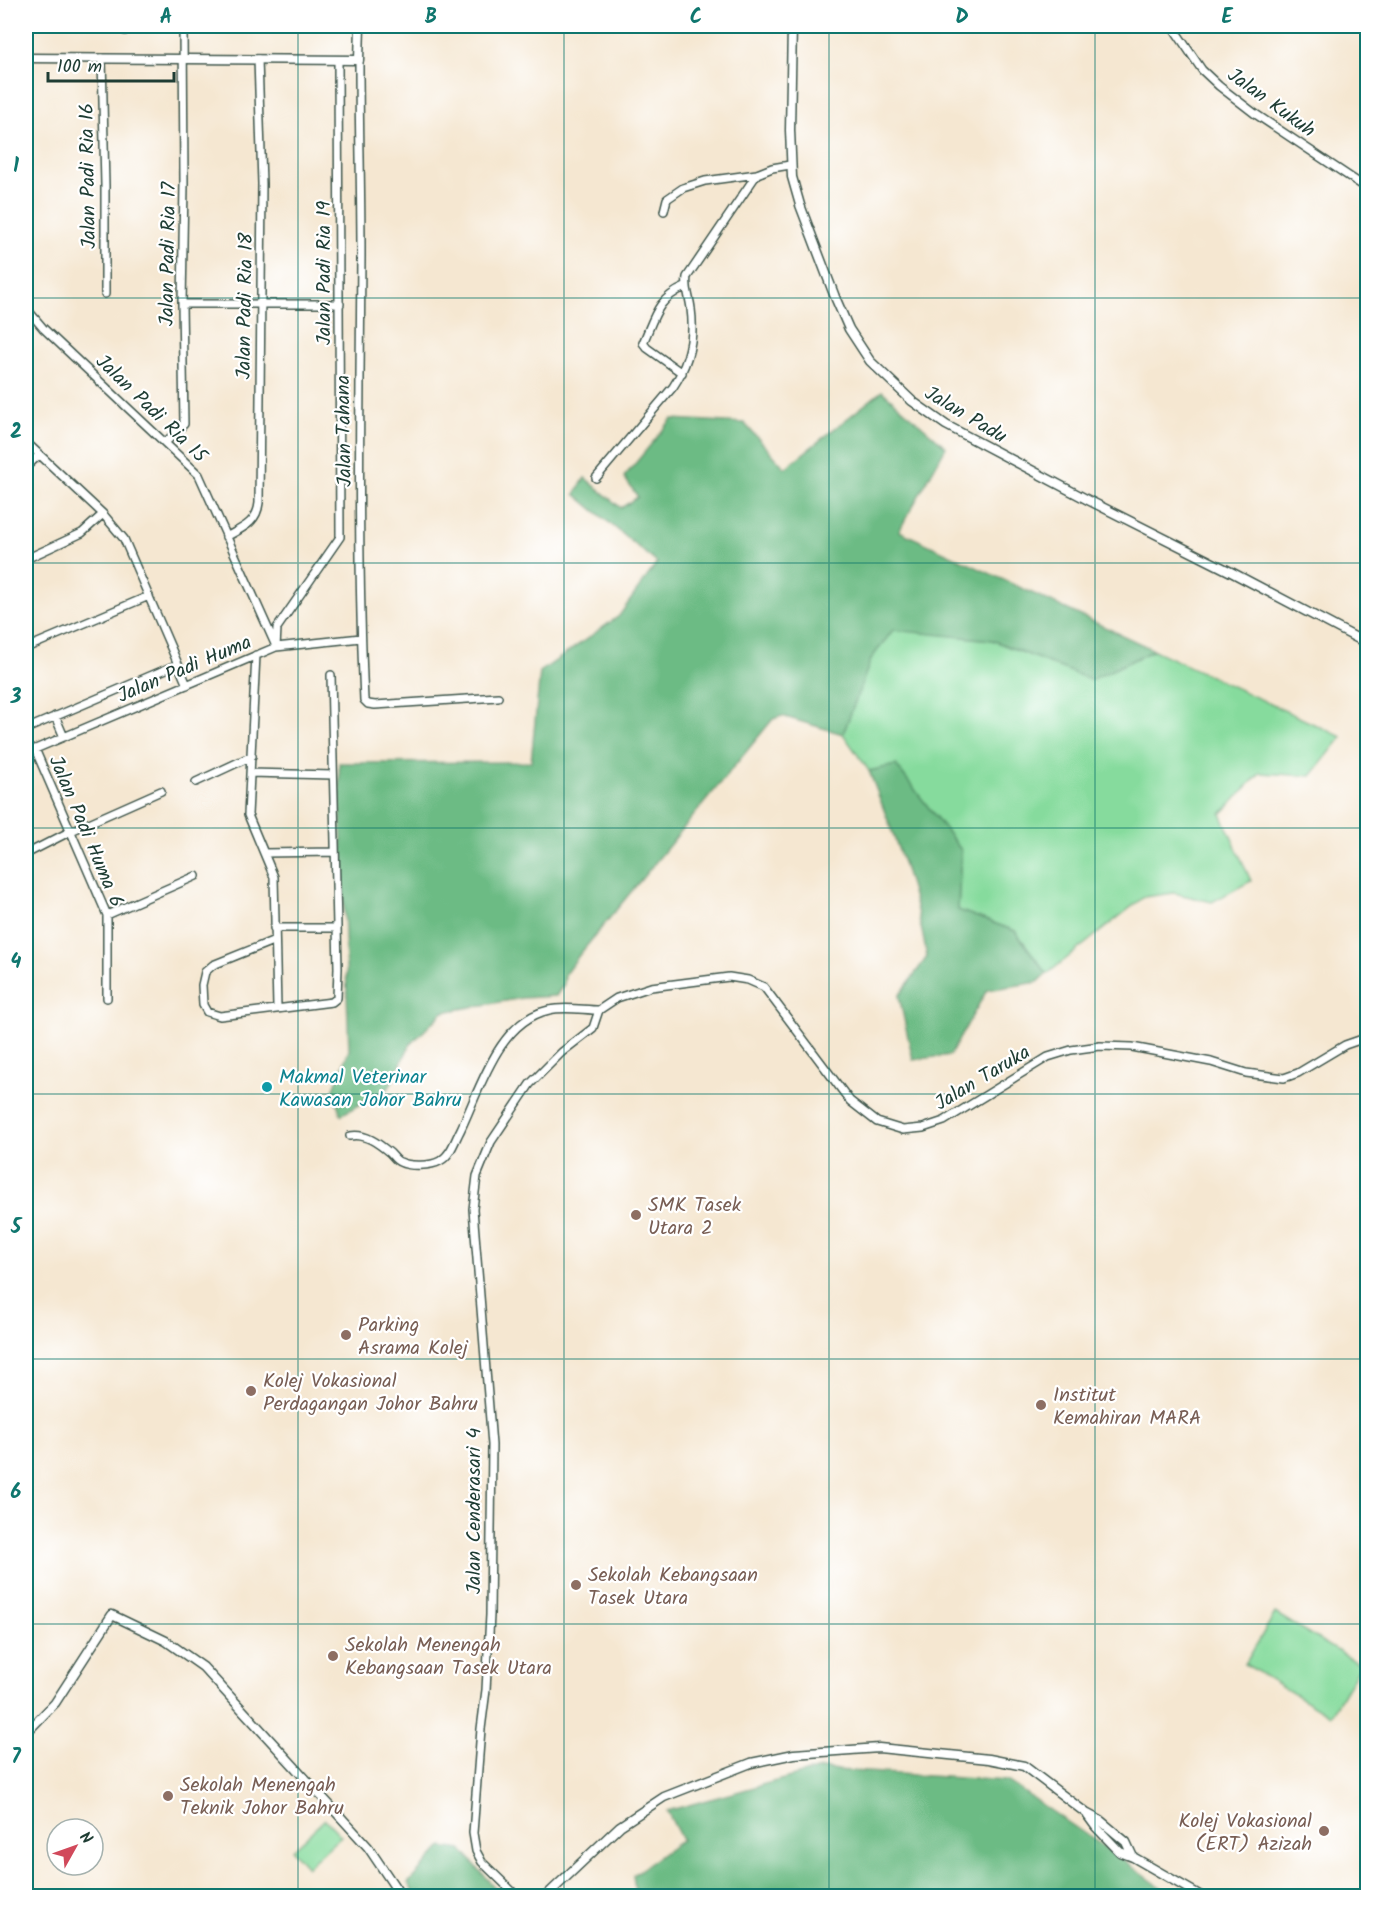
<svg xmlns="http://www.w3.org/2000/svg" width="1393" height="1922" viewBox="0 0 1393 1922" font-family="Kalam,sans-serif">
	<rect width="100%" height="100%" fill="#fff"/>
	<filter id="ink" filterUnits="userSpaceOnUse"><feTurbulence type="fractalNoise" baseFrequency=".0167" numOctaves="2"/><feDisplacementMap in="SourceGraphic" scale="12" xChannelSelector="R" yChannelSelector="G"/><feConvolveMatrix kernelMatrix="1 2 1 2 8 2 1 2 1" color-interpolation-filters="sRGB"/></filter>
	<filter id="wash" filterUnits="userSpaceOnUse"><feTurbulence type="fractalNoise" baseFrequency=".008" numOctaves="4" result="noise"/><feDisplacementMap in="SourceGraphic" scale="24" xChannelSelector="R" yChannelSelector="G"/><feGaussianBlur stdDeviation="1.35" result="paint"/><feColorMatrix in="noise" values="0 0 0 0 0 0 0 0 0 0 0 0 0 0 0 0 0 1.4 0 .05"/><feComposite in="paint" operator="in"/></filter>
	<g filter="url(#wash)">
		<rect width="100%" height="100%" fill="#f5e7d1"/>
		<path fill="#86db9d" stroke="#528c68" stroke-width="1.5" d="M 893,629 L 992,640 L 1091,680 L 1154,650 L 1342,737 L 1311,776 L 1260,773 L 1221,814 L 1251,881 L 1212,902 L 1174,893 L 1144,897 L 1047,974 L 1015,931 L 958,910 L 961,850 L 896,765 L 869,771 L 843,734 L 871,659 Z
			M 1275,1613 L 1361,1665 L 1330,1716 L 1245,1664 Z
			M 325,1819 L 341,1836 L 307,1867 L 292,1850 Z"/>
		<path fill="#6cbb84" stroke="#467c5c" stroke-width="1.5" d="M 882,391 L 946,447 L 899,531 L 1154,650 L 1091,680 L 992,640 L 893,630 L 871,659 L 843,734 L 782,716 L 773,719 L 580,954 L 565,974 L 564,984 L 556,996 L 523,998 L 443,1012 L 410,1045 L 389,1088 L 341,1115 L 333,1091 L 349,1050 L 339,763 L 531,762 L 540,672 L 619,616 L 657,563 L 575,494 L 585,478 L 621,508 L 638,497 L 624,477 L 672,419 L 744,423 L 785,468 Z
			M 896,765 L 961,850 L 958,910 L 1015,931 L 1047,974 L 1038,982 L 987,990 L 950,1055 L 913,1060 L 899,996 L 927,957 C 916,892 893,832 869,771 Z
			M 820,1769 L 1007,1781 L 1100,1844 L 1173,1896 L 636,1896 L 633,1875 L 682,1840 L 667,1811 Z
			M 442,1847 L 462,1850 L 502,1896 L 416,1896 L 408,1883 Z"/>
	</g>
	<g filter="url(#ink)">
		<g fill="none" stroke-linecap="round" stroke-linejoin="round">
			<g stroke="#3f564c" stroke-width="10">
				<path id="minor" d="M 120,26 L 125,31
					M 1172,26 L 1202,70 L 1219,86 L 1254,113 L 1368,189
					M 102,58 L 105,186 L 105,294
					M 359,60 C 359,125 361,190 361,255 C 360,404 357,552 364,700 L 368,704 L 375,705 L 498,697
					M 664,211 L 667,199 L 683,188 L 705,181 L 757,174 L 772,168 L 790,165
					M 182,304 L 340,304
					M 26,308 L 43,328 L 199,475 L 275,644
					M 682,373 L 647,348 L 643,343 C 655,316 657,299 685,287
					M 26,442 L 103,514 L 124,539 L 187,685
					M 165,443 L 184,424 L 182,304 L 184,184 L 183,26
					M 26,467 L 39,455
					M 596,478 L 673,387 C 689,363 695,338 691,309 C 690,297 685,289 687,277 L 757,174
					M 226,537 C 242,528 257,523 259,503 L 262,184 L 258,59
					M 26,559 L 82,533 L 103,514
					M 276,647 L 277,628 L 340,537 L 338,60
					M 26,648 L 149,596
					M 256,655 L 248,815 L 274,877 L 277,1008
					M 55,716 L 64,737
					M 26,729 L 178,664
					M 35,749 L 107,915 L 107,998
					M 26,753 L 276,647 L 361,638
					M 250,773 L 333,775
					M 196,782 L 252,756
					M 264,853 L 335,852
					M 26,854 L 71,831 L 161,791
					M 107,915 L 196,876
					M 274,928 L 337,928
					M 275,940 L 213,965 L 205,972 L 202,985 L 203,1005 L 207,1012 L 220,1016 L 332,1002 L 337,998 L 338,968 L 331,675
					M 599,1010 L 617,998 L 651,987 L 729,977 L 748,980 L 764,987 L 850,1101 L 877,1122 L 903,1130 L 923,1128 L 944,1121 L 1048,1057 L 1071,1050 L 1100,1046 L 1132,1047 L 1211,1062 L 1246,1073 L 1284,1078 L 1298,1073 L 1345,1045 L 1368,1037
					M 350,1136 C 365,1133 378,1143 390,1153 C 393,1156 396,1161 400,1162 C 410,1167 431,1166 440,1161 C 451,1155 455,1140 460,1131 C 480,1090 498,1021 549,1010 C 564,1006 584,1010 599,1010
					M 517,1896 L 482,1862 L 476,1851 L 473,1833 L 481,1729 L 486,1690 L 490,1615 L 492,1445 L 473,1209 L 477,1176 L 491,1142 L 530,1084 L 562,1052 L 593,1028 L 599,1010"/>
			</g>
			<g stroke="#3f564c" stroke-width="11">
				<path id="tertiary" d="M 792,26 L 790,130 L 792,177 L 800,205 L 835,297 L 849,329 L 870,361 L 912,401 L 946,425 L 1088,500 L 1231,572 L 1368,644
					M 26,58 L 359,60 L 360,26
					M 26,1733 L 55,1703 L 112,1615 L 166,1641 L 203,1667 L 368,1847 L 401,1896
					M 1088,1816 L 1096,1827 L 1120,1852 L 1133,1857 L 1201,1896
					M 546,1896 L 620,1826 L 664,1797 L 751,1763 L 794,1754 L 879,1748 L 989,1759 L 1024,1766 L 1086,1813 L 1101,1821 L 1126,1842 L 1133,1857"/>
			</g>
			<use href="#minor" stroke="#fff" stroke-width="7"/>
			<use href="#tertiary" stroke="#fff" stroke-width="8"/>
		</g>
	</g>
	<path fill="none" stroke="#0f766e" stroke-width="1.5" stroke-opacity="0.55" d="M 298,26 L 298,1896M 564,26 L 564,1896M 829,26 L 829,1896M 1095,26 L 1095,1896M 26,298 L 1368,298M 26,563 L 1368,563M 26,828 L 1368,828M 26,1094 L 1368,1094M 26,1359 L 1368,1359M 26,1624 L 1368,1624"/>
	<circle fill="#0f9aa8" stroke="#fff" stroke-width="2" cx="267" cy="1087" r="6"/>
	<g fill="#8d6e63" stroke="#fff" stroke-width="2">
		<circle cx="636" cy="1215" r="6"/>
		<circle cx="346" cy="1335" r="6"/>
		<circle cx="251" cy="1391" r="6"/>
		<circle cx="1041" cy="1405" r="6"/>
		<circle cx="576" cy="1585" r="6"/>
		<circle cx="333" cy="1656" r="6"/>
		<circle cx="168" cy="1796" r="6"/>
		<circle cx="1324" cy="1831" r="6"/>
	</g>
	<g text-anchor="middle" stroke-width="4.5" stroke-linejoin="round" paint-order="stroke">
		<g font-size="20" fill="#1f3d34" stroke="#fff">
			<text transform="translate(1272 102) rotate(36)" y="7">Jalan Kukuh</text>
			<text transform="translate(87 176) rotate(-91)" y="7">Jalan Padi Ria 16</text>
			<text transform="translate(167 254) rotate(-89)" y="7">Jalan Padi Ria 17</text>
			<text transform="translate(323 273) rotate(-90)" y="7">Jalan Padi Ria 19</text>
			<text transform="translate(244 306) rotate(-89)" y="7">Jalan Padi Ria 18</text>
			<text transform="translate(152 408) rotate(44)" y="7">Jalan Padi Ria 15</text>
			<text transform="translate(966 414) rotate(31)" y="7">Jalan Padu</text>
			<text transform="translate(343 431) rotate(-91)" y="7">Jalan Tahana</text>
			<text transform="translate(184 668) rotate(-23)" y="7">Jalan Padi Huma</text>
			<text transform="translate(87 831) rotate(67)" y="7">Jalan Padi Huma 6</text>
			<text transform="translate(982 1077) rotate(-31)" y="7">Jalan Taruka</text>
			<text transform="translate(473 1511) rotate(-90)" y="7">Jalan Cenderasari 4</text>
		</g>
		<g font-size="20" fill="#0d838f" stroke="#fff" text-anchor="start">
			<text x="279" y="1083">Makmal Veterinar<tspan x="279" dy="23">Kawasan Johor Bahru</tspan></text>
		</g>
		<g font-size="20" fill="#785e54" stroke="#fff" text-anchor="start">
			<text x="648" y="1211">SMK Tasek<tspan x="648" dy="23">Utara 2</tspan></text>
			<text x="358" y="1331">Parking<tspan x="358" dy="23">Asrama Kolej</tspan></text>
			<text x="263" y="1387">Kolej Vokasional<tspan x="263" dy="23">Perdagangan Johor Bahru</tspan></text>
			<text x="1053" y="1401">Institut<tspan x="1053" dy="23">Kemahiran MARA</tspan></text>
			<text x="588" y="1581">Sekolah Kebangsaan<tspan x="588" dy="23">Tasek Utara</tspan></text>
			<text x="345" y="1651">Sekolah Menengah<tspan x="345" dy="23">Kebangsaan Tasek Utara</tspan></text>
			<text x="180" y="1791">Sekolah Menengah<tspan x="180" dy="23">Teknik Johor Bahru</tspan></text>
			<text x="1312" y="1827" text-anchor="end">Kolej Vokasional<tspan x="1312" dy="23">(ERT) Azizah</tspan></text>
		</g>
	</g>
	<rect width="1393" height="1922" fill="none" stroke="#fff" stroke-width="66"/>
	<g transform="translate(75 1847) rotate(50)"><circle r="28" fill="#ffffff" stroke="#a5b1ae" stroke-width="1.5"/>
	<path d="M0-4.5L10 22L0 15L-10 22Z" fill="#d1495b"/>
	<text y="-9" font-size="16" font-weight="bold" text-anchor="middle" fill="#1f3d34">N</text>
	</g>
	<path d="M48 72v9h126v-9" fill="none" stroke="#1f3d34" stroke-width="3"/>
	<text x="57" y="72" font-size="18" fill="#1f3d34" stroke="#ffffff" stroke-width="4.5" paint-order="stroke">100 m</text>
	<rect x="33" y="33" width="1327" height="1856" fill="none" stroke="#0f766e" stroke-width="2"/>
	<g font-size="20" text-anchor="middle" font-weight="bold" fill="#0f766e">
		<text x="166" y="23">A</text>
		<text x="431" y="23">B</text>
		<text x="696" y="23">C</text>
		<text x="962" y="23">D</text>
		<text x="1227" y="23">E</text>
		<text x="16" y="172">1</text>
		<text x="16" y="438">2</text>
		<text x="16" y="703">3</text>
		<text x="16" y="968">4</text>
		<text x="16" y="1233">5</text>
		<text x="16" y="1498">6</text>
		<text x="16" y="1763">7</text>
	</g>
</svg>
